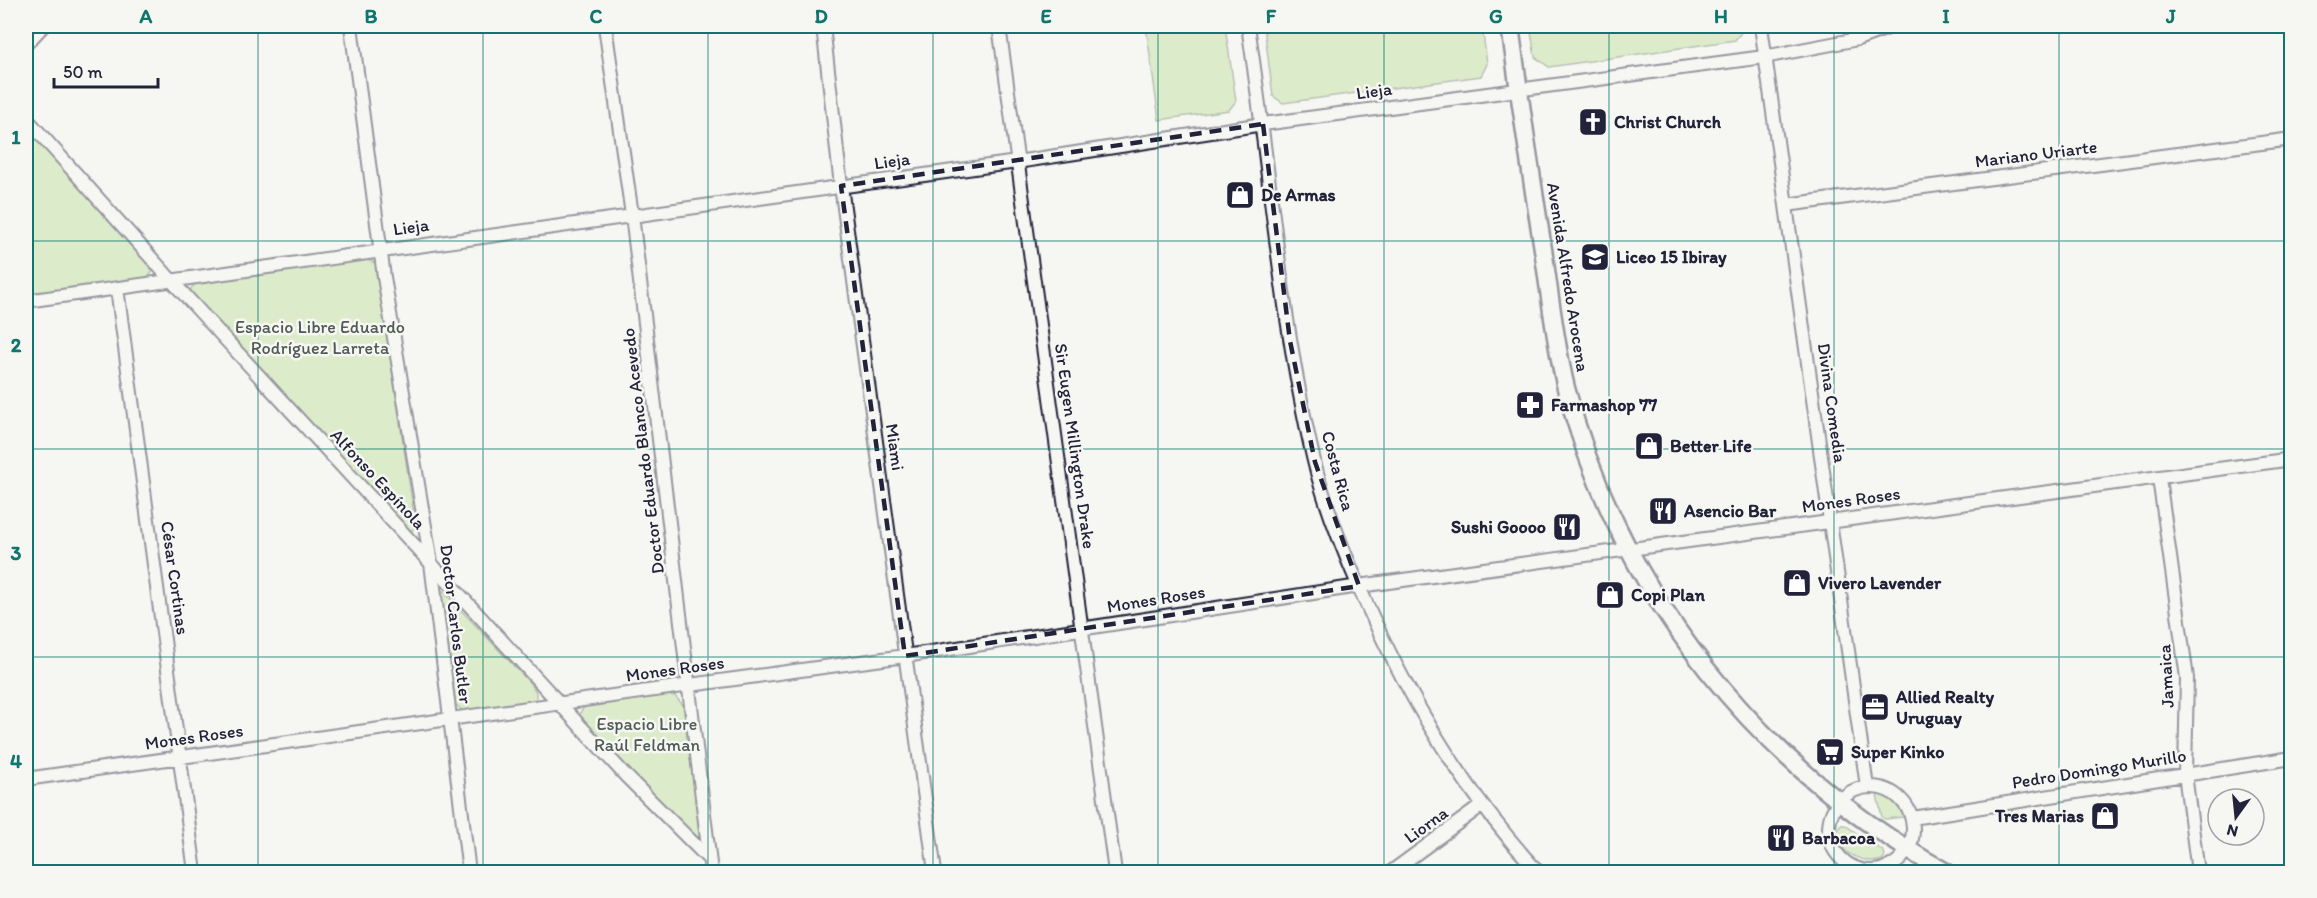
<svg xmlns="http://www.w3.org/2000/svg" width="2317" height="898" viewBox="0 0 2317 898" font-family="Itim,sans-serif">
	<rect width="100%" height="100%" fill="#f6f6f2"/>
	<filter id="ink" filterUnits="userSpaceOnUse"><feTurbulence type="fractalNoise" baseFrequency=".0167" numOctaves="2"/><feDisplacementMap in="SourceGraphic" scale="12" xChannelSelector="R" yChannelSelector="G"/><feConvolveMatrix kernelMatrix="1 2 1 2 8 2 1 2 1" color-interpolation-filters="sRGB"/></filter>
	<g filter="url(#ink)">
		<path fill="#bde099" stroke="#70816a" stroke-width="1.5" d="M 1146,26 L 1225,26 L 1236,101 L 1229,110 L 1159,120 Z
			M 1264,26 L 1482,26 L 1487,64 L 1481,76 L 1283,103 L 1273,96 Z
			M 1530,26 L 1743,26 L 1743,30 L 1735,40 L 1549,67 L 1535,57 Z
			M 26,123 L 153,265 L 153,271 L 147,279 L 26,297 Z
			M 367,260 L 376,263 L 415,522 L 413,530 L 409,531 L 189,295 L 192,287 L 196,284 Z
			M 438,589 L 443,591 L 531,684 L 536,692 L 536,700 L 468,711 L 463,711 L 456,705 Z
			M 662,694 L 675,696 L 683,705 L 700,831 L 699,839 L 677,821 L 579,717 L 582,709 L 587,706 Z
			M 1882,793 C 1892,798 1904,803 1904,815 L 1903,817 L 1885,819 L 1882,817 L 1877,795 Z
			M 1841,825 L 1845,825 L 1884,852 L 1885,856 L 1883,860 C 1863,866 1825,847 1841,825 Z"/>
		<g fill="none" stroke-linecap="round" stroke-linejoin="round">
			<g stroke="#22223b" stroke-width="16">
				<path id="street" d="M 351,26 L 384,277 L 431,563 L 469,872
					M 605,26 L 632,215 L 711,872
					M 823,26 L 841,186 L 935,872
					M 999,26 L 1115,872
					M 1248,26 C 1270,170 1280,318 1314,461 C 1324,502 1340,543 1357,582 C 1402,688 1460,787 1538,872
					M 1761,26 L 1867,787
					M 26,44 L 43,26
					M 26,118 L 171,280 L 626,776 L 709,859
					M 1786,205 L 2292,139
					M 117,288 L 195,872
					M 26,301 L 1017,162 L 1263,124 L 1764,57 L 1858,39 L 1893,26
					M 2159,478 L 2187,678 L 2185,774 L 2198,872
					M 26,779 L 690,685 L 905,656 L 1359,586 L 2292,459
					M1829 829a42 42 0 1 1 84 0a42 42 0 1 1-84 0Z
					M 1912,818 L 2292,758
					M 1391,872 L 1481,806"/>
			</g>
			<g stroke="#22223b" stroke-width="21">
				<path id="secondary" d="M 1510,26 C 1520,100 1531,175 1543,249 C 1550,295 1555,343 1566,388 C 1621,596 1759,768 1946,872"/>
			</g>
			<use href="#street" stroke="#f6f6f2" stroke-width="12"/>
			<use href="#secondary" stroke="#f6f6f2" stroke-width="16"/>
		</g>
	</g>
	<path d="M0 0H2317V898H0ZM 1263,124 L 1290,341 L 1315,462 L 1359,586 L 905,656 L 841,186 Z" fill="#f6f6f2" fill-opacity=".55" fill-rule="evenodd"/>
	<path fill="none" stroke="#22223b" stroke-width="4.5" stroke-dasharray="12 8" stroke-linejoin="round" d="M 1263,124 L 1290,341 L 1315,462 L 1359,586 L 905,656 L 841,186 Z"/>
	<path fill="none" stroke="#0f766e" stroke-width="1.5" stroke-opacity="0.55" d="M 258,26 L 258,872M 483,26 L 483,872M 708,26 L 708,872M 933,26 L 933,872M 1158,26 L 1158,872M 1384,26 L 1384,872M 1609,26 L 1609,872M 1834,26 L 1834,872M 2059,26 L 2059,872M 26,241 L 2292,241M 26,449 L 2292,449M 26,657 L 2292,657"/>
	<defs>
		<g id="church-square" transform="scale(1.5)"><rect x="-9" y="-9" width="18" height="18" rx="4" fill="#22223b" stroke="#f6f6f2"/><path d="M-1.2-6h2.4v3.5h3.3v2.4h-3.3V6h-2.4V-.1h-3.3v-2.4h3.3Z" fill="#fff"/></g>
		<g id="shop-square" transform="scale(1.5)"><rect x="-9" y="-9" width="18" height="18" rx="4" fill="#22223b" stroke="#f6f6f2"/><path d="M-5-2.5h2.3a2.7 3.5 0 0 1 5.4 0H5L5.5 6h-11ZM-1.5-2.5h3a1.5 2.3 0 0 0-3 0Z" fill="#fff"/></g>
		<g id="school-square" transform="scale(1.5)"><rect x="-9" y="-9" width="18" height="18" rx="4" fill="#22223b" stroke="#f6f6f2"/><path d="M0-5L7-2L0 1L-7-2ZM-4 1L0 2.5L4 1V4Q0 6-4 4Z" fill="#fff"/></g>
		<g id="pharmacy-square" transform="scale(1.5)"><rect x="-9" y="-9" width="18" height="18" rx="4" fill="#22223b" stroke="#f6f6f2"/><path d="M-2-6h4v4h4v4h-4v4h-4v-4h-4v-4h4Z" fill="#fff"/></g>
		<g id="restaurant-square" transform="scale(1.5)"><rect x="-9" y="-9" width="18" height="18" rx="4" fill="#22223b" stroke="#f6f6f2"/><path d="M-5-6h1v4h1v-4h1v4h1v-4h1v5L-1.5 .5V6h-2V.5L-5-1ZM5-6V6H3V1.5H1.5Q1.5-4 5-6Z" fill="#fff"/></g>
		<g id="office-square" transform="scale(1.5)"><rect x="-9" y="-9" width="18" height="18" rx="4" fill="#22223b" stroke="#f6f6f2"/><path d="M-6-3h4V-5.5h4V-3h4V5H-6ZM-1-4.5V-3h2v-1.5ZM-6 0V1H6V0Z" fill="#fff"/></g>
		<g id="supermarket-square" transform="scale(1.5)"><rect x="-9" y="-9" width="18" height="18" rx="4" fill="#22223b" stroke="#f6f6f2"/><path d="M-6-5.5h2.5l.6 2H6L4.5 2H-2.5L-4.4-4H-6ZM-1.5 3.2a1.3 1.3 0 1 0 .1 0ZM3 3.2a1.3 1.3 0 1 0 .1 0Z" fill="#fff"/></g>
	</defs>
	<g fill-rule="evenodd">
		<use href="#church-square" x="1593" y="122"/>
		<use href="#shop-square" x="1240" y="195"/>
		<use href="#school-square" x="1595" y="257"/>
		<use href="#pharmacy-square" x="1530" y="405"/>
		<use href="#shop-square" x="1649" y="446"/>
		<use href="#restaurant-square" x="1663" y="511"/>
		<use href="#restaurant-square" x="1567" y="527"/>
		<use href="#shop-square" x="1797" y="583"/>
		<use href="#shop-square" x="1610" y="595"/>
		<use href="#office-square" x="1875" y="707"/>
		<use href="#supermarket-square" x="1830" y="752"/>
		<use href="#shop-square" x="2105" y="816"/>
		<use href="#restaurant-square" x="1781" y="838"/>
	</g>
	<g text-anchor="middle" stroke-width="5" stroke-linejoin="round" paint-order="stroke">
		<g font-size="18" fill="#22223b" stroke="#f6f6f2">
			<text transform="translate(1374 91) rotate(-8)" y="6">Lieja</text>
			<text transform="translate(2036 154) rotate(-7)" y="6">Mariano Uriarte</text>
			<text transform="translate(892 161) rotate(-8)" y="6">Lieja</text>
			<text transform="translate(411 227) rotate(-8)" y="6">Lieja</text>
			<text transform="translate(1568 277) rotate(81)" y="6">Avenida Alfredo Arocena</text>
			<text transform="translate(1832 403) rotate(82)" y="6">Divina Comedia</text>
			<text transform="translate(1075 446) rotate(82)" y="6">Sir Eugen Millington Drake</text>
			<text transform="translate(895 447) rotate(82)" y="6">Miami</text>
			<text transform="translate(643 451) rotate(-97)" y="6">Doctor Eduardo Blanco Acevedo</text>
			<text transform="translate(1338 471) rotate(75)" y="6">Costa Rica</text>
			<text transform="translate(378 479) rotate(47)" y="6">Alfonso Espínola</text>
			<text transform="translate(1851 500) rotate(-8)" y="6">Mones Roses</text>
			<text transform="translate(175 578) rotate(82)" y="6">César Cortinas</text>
			<text transform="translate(1156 599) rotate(-9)" y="6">Mones Roses</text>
			<text transform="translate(456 624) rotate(83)" y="6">Doctor Carlos Butler</text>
			<text transform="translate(675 669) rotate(-8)" y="6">Mones Roses</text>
			<text transform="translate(2166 676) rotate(-93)" y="6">Jamaica</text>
			<text transform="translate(194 737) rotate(-8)" y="6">Mones Roses</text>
			<text transform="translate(2099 769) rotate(-9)" y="6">Pedro Domingo Murillo</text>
			<text transform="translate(1426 825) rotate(-36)" y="6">Liorna</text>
		</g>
		<g font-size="18" font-weight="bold" fill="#22223b" stroke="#f6f6f2" text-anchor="start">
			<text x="1614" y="128">Christ Church</text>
			<text x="1261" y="201">De Armas</text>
			<text x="1616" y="263">Liceo 15 Ibiray</text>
			<text x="1551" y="411">Farmashop 77</text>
			<text x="1670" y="452">Better Life</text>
			<text x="1684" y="517">Asencio Bar</text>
			<text x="1546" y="533" text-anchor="end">Sushi Goooo</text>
			<text x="1818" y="589">Vivero Lavender</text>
			<text x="1631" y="601">Copi Plan</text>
			<text x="1896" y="703">Allied Realty<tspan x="1896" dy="21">Uruguay</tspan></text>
			<text x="1851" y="758">Super Kinko</text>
			<text x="2084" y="822" text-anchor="end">Tres Marias</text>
			<text x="1802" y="844">Barbacoa</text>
		</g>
		<g font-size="18" fill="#505b57" stroke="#f6f6f2">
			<text x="320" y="333">Espacio Libre Eduardo<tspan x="320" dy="21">Rodríguez Larreta</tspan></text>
			<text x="647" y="730">Espacio Libre<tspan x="647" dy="21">Raúl Feldman</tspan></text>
		</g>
	</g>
	<rect width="2317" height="898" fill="none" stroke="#f6f6f2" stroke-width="66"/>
	<g transform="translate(2236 817) rotate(195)"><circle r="28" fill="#f6f6f2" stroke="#a1a1a9" stroke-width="1.5"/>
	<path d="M0-4.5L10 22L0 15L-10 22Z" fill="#22223b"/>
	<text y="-9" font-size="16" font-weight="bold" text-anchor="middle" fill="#22223b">N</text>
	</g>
	<path d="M54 78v9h104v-9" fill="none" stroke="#22223b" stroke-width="3"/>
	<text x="63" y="78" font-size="18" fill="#22223b" stroke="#f6f6f2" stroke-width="4.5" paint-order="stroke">50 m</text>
	<rect x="33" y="33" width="2251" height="832" fill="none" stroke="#0f766e" stroke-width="2"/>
	<g font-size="20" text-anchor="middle" font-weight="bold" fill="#0f766e">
		<text x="146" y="23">A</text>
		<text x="371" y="23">B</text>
		<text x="596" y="23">C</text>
		<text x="821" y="23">D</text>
		<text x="1046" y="23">E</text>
		<text x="1271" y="23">F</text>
		<text x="1496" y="23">G</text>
		<text x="1721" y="23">H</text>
		<text x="1946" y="23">I</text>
		<text x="2171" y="23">J</text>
		<text x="16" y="144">1</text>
		<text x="16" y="352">2</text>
		<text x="16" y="560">3</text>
		<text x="16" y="768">4</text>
	</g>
</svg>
